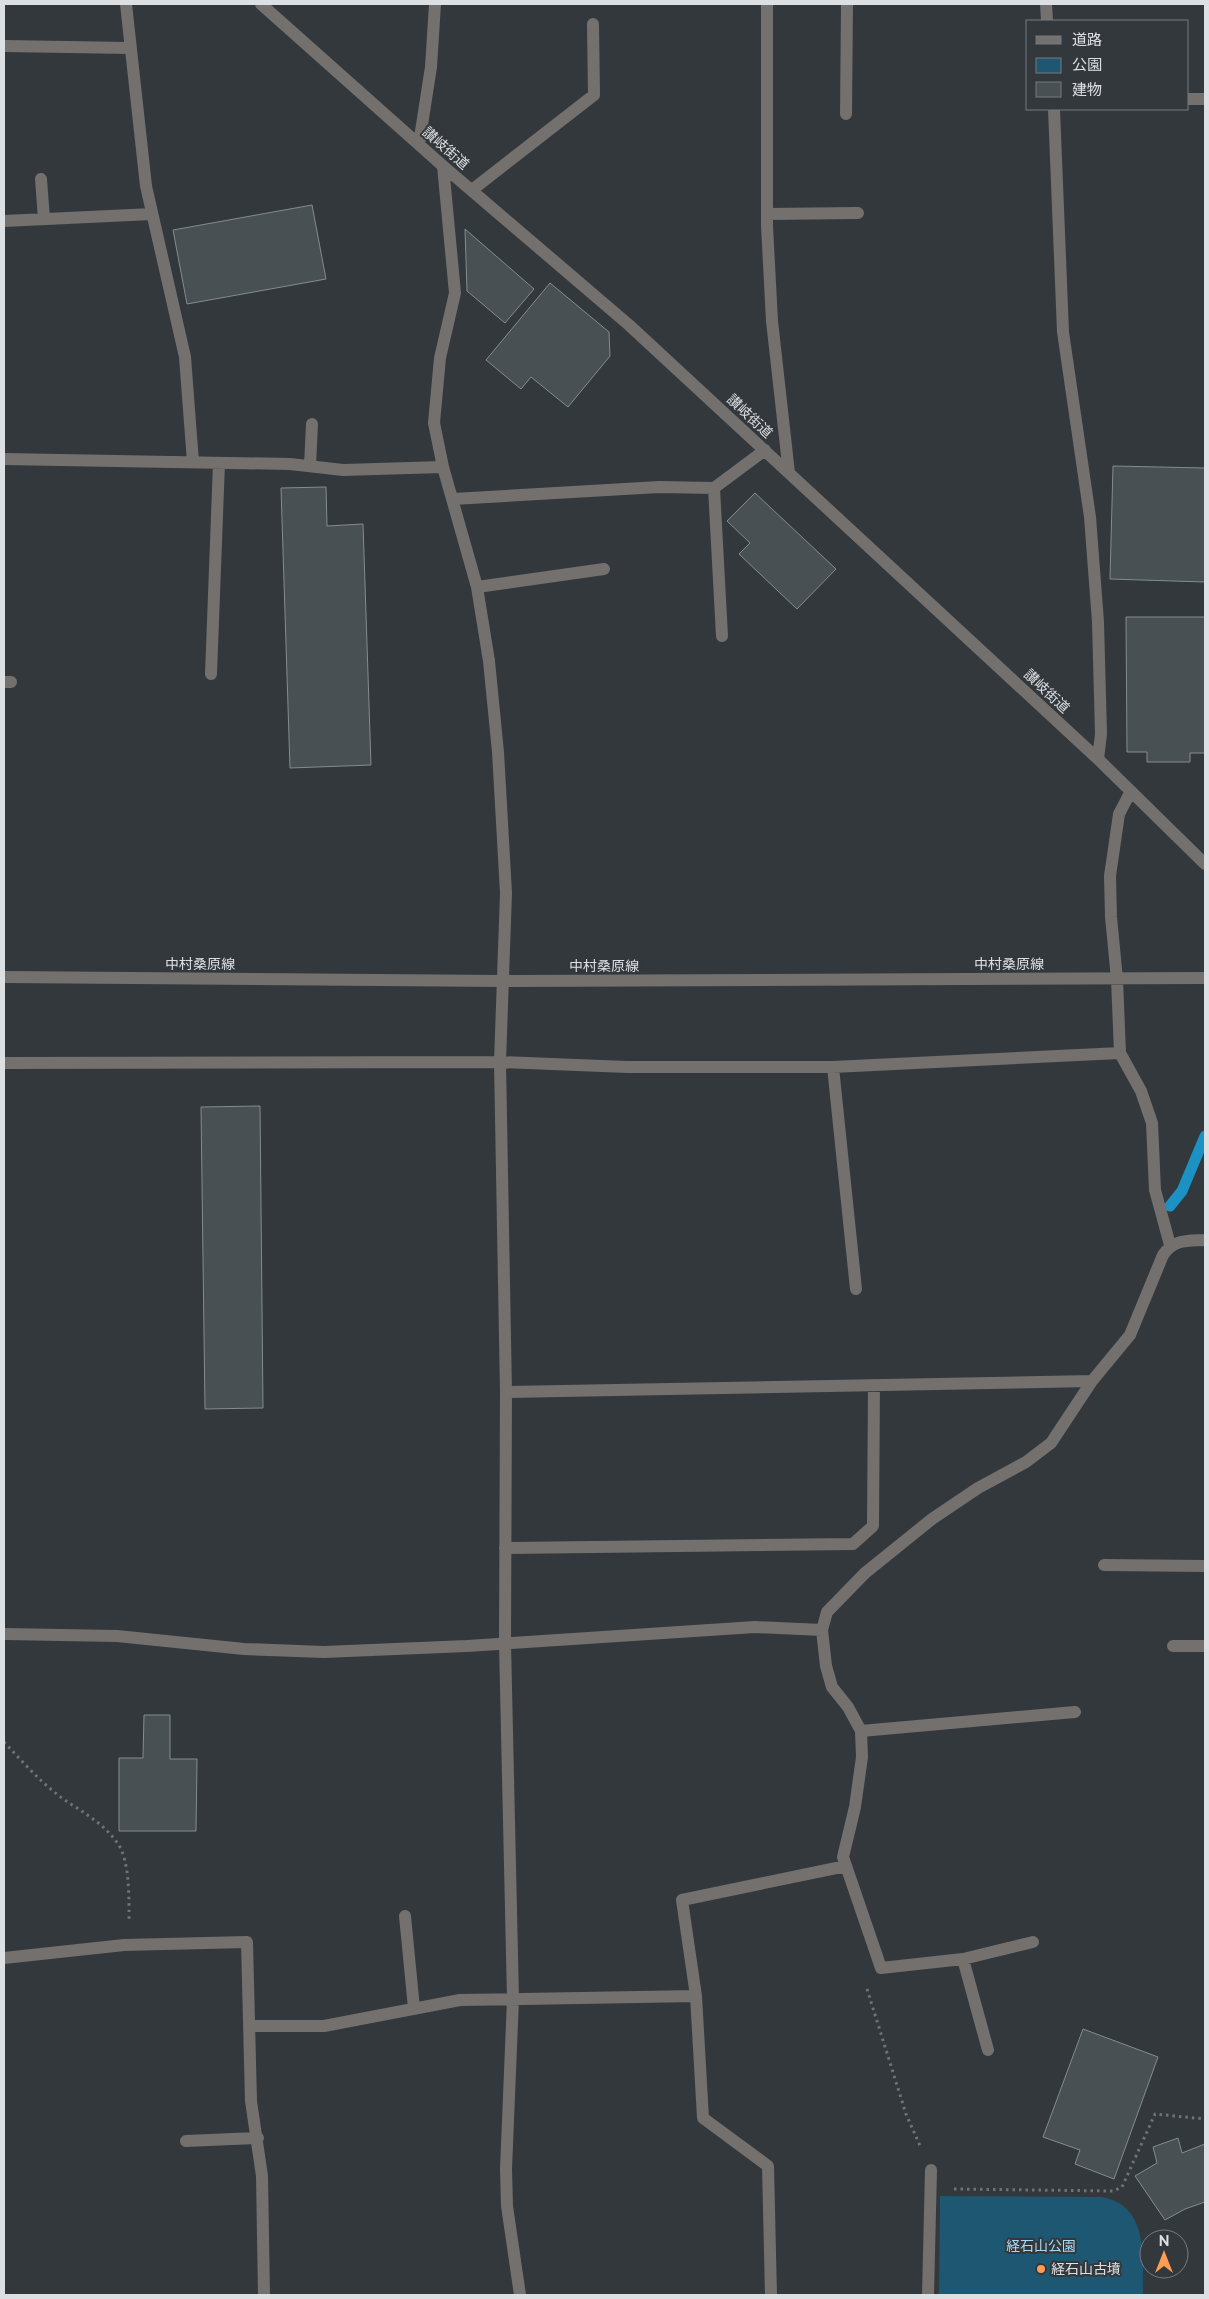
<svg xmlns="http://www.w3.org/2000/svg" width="1209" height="2299" viewBox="0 0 1209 2299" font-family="Raleway,'Noto Sans JP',sans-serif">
	<rect width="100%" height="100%" fill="#32383c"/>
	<path fill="#1e5772" d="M 940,2196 L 1102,2197 C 1150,2206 1142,2258 1143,2295 L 939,2295 Z"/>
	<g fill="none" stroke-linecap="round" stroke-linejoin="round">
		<path stroke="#1b92c3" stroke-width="11" d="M 1170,1206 L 1182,1191 L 1205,1136"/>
	</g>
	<path fill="#495053" stroke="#858c90" d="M 312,205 L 326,279 L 187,304 L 173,230 Z
		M 465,229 L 534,289 L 505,323 L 467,291 Z
		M 550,283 L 609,332 L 610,356 L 568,407 L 531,377 L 521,389 L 486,360 Z
		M 1113,466 L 1205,468 L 1205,582 L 1110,579 Z
		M 326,487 L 327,526 L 363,524 L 371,765 L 290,768 L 281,488 Z
		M 755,493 L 836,569 L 797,609 L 739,554 L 750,543 L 727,521 Z
		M 1126,617 L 1205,617 L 1205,753 L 1190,753 L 1190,762 L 1147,762 L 1147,752 L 1127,752 Z
		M 260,1106 L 263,1408 L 205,1409 L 201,1107 Z
		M 144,1715 L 170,1715 L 170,1759 L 197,1759 L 196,1831 L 119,1831 L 119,1758 L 143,1758 Z
		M 1083,2029 L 1158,2057 L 1114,2179 L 1075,2164 L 1080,2150 L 1043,2137 Z
		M 1178,2138 L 1182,2153 L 1205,2144 L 1205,2202 L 1185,2209 L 1165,2220 L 1135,2176 L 1157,2163 L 1153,2147 Z"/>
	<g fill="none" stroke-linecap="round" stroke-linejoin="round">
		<path stroke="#6e7377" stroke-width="3" stroke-dasharray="2.5 4" stroke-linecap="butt" d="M 4,1742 C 22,1761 40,1782 62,1798 C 82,1812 104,1823 118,1844 C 130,1861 129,1900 129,1920
			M 867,1989 L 906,2114 L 921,2148
			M 954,2189 L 1113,2191 L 1122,2187 L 1155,2114 L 1205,2119"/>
		<path stroke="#73706e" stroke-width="12" d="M 126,4 L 146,186 L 185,357 L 193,462
			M 261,4 L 443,166 L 629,325 L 1098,759 L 1205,864
			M 767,4 L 767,226 L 772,321 L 789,473
			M 1046,4 L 1047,21
			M 4,46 L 130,48
			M 1188,99 L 1205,99
			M 1054,109 L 1063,332 L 1090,517 L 1098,622 L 1101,734 L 1098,759
			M 846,114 L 847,4
			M 419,144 L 431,67 L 435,4
			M 443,166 L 455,293 L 440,358 L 434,423 L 443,467 L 477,587 L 489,661 L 498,752 L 506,893 L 500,1062 L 506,1392 L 505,1643 L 513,1999 L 506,2169 L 507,2206 L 520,2295
			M 41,179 L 44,219
			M 472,190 L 594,95 L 593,24
			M 767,214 L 858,213
			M 4,221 L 152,214
			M 4,459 L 290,464 L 343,470 L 443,467
			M 310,466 L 312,424
			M 714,488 L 722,636
			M 453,499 L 659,487 L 714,488 L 765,450
			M 477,587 L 604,569
			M 211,674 L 219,463
			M 4,682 L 11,682
			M 1131,791 L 1119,814 L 1110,876 L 1111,917 L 1117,979 L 1120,1053 L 1141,1091 L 1152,1123 L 1155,1190 L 1170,1245
			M 4,977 L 502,981 L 1205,978
			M 4,1063 L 500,1062 L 627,1067 L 833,1067 L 1120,1053
			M 833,1067 L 856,1289
			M 506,1392 L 1092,1381
			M 505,1548 L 853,1544 L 873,1526 L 874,1385
			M 1104,1565 L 1205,1566
			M 4,1634 L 117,1636 L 244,1649 L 324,1652 L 467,1646 L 755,1627 L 822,1630
			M 1173,1646 L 1205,1646
			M 861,1731 L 1075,1712
			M 405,1916 L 414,2008
			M 1033,1942 L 963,1959 L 881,1968 L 843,1857 L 855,1807 L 862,1757 L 861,1731 L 848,1707 L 832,1687 L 826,1666 L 822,1630 L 827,1612 L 865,1573 L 932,1519 L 978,1488 L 1026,1462 L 1051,1443 L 1092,1381 L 1130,1335 L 1163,1255 C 1174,1239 1187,1241 1205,1240
			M 4,1958 L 124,1945 L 247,1942 L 251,2101 L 262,2176 L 264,2295
			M 963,1959 L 988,2050
			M 250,2026 L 324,2026 L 460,2000 L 696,1996
			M 186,2141 L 258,2138
			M 771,2295 L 768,2166 L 703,2118 L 696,1996 L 682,1900 L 846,1866
			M 928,2295 L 931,2170"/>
	</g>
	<circle fill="#fd9d54" stroke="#32383c" stroke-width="2" cx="1041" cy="2269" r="5"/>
	<g text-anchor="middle" stroke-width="4" stroke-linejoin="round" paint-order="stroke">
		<g font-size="14" fill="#dde0e3" stroke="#32383c">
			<text transform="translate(446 148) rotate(41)" y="5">讃岐街道</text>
			<text transform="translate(750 416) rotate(43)" y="5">讃岐街道</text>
			<text transform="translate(1047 691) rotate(43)" y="5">讃岐街道</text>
			<text x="200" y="969">中村桑原線</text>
			<text x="1009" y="969">中村桑原線</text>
			<text x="604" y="971">中村桑原線</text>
		</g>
		<g font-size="14" fill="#aad9f3" stroke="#32383c">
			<text x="1041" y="2251">経石山公園</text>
		</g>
		<g font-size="14" fill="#dde0e3" stroke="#32383c" text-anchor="start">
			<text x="1051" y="2274">経石山古墳</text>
		</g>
	</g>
	<rect width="1209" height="2299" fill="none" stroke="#dde0e3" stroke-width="10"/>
	<rect x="1026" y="20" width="162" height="90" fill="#32383c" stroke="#767b7f"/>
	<rect x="1036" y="36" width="25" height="8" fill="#73706e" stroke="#767b7f"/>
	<text x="1072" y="45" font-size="15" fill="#dde0e3">道路</text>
	<rect x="1036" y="58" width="25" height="15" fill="#1e5772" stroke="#767b7f"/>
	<text x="1072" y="70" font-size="15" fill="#dde0e3">公園</text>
	<rect x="1036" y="82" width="25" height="15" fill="#495053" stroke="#767b7f"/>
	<text x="1072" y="95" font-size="15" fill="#dde0e3">建物</text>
	<g transform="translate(1164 2254)"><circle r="24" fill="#32383c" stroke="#767b7f"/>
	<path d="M0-4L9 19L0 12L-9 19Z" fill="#fd9d54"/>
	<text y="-8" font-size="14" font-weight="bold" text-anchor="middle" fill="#dde0e3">N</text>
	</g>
</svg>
